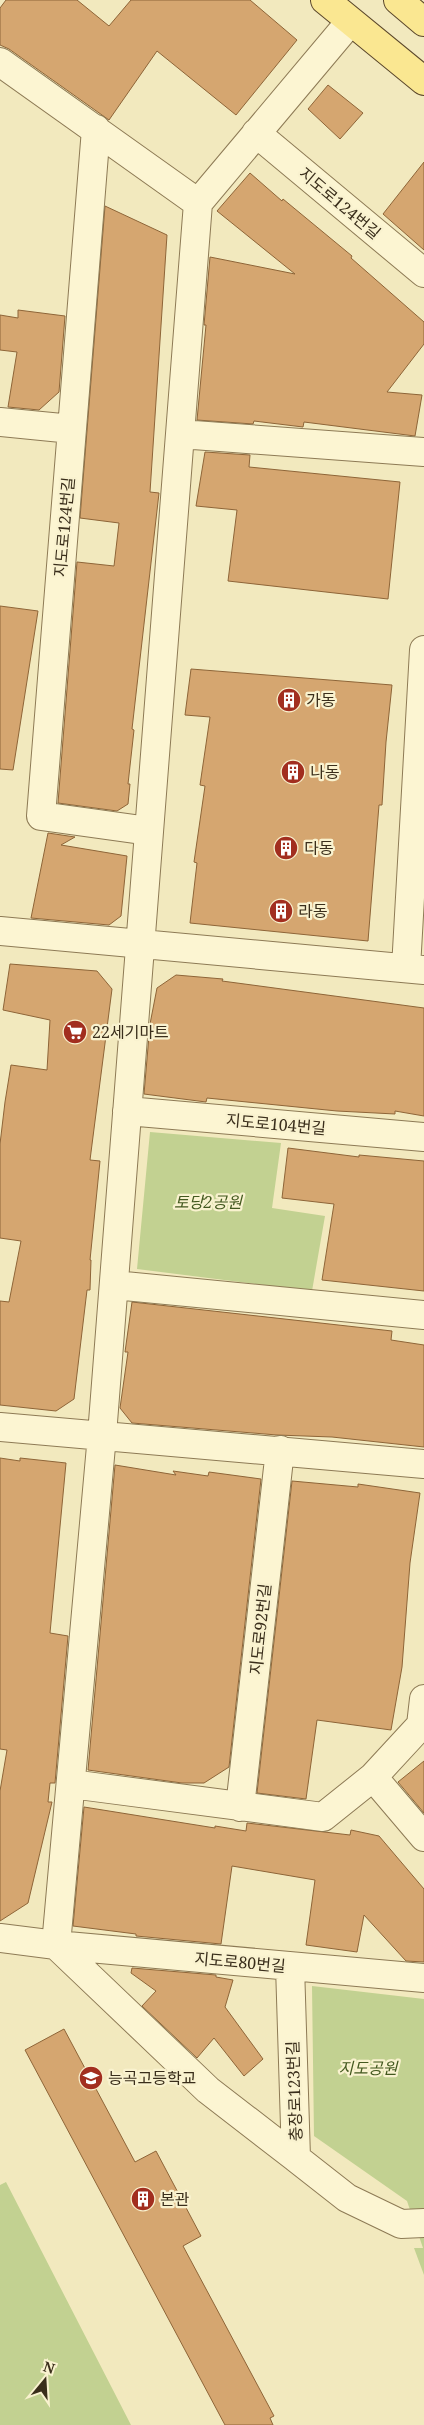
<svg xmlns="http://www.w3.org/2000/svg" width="424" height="2425" viewBox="0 0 424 2425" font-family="'Noto Serif','Noto Sans KR',serif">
	<rect width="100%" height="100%" fill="#f2e9be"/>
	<path fill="#c2d191" d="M 150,1132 L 281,1143 L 272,1208 L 325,1216 L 312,1291 L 137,1269 Z
		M 312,1986 L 424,1999 L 424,2275 L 414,2248 L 423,2248 L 407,2201 L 314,2136 Z
		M 6,2182 L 131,2425 L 0,2425 L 0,2185 Z"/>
	<path fill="#d5a670" stroke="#8e6538" d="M 6,0 L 77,0 L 109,26 L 131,0 L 250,0 L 297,40 L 236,115 L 157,51 L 109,120 L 9,49 L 0,45 L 0,8 Z
		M 328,85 L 363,113 L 340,139 L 308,109 Z
		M 424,162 L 424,250 L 383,214 Z
		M 250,173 L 282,201 L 283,199 L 352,256 L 351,258 L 424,322 L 424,344 L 387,392 L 422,395 L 415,436 L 304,422 L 303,427 L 254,421 L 253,424 L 197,420 L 206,325 L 204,325 L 210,257 L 295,274 L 217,211 Z
		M 105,206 L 167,235 L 150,492 L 159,493 L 132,729 L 134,730 L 128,784 L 130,784 L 128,804 L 117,811 L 58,803 L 77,562 L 114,566 L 119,523 L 80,518 Z
		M 18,310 L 65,316 L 59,392 L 39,410 L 8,407 L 17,352 L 0,350 L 0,315 L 18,318 Z
		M 205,452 L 250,455 L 249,467 L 400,482 L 388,599 L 228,581 L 237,510 L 196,506 Z
		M 0,606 L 38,611 L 13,770 L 0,769 Z
		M 191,669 L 392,685 L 386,742 L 382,805 L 379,805 L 368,941 L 190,923 L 197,863 L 194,862 L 205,786 L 200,785 L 210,717 L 185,715 Z
		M 48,833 L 75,837 L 61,845 L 127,856 L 121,916 L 109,925 L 31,918 Z
		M 10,964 L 97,971 L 112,989 L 90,1160 L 100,1161 L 90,1260 L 91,1260 L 90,1290 L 87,1290 L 74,1399 L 56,1411 L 0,1405 L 0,1301 L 9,1302 L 21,1241 L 0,1238 L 0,1144 L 5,1102 L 11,1065 L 47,1070 L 50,1020 L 3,1010 Z
		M 176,975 L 223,979 L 222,981 L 424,1008 L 424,1116 L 395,1111 L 395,1114 L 337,1111 L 207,1098 L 206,1102 L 144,1094 L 150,1024 L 157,988 Z
		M 288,1148 L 359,1157 L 359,1155 L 424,1161 L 424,1291 L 322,1280 L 334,1204 L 282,1198 Z
		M 132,1302 L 392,1331 L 391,1340 L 424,1345 L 424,1447 L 332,1437 L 277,1435 L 132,1423 L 120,1408 L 128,1352 L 125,1352 Z
		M 0,1458 L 20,1461 L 20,1458 L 66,1463 L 50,1633 L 68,1636 L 55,1783 L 50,1783 L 48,1802 L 52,1802 L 28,1903 L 0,1921 L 0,1791 L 7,1750 L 0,1749 Z
		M 115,1465 L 176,1475 L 173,1471 L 208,1476 L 209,1472 L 261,1479 L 229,1767 L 204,1783 L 182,1783 L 88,1770 Z
		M 292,1481 L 358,1487 L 358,1484 L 420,1493 L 410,1563 L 402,1667 L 391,1730 L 317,1720 L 306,1799 L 257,1793 Z
		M 424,1761 L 424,1813 L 398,1782 Z
		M 84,1807 L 215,1828 L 215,1826 L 246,1831 L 247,1823 L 350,1835 L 351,1830 L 379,1836 L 424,1889 L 424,1962 L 406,1961 L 364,1915 L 357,1952 L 306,1945 L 315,1880 L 232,1866 L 221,1944 L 136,1936 L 136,1934 L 73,1926 Z
		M 132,1968 L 216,1975 L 216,1977 L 233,1980 L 225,2007 L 263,2059 L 244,2076 L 214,2038 L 197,2058 L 142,2006 L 156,1991 L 131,1973 Z
		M 64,2029 L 135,2162 L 156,2151 L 201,2236 L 183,2246 L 274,2416 L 270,2418 L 273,2425 L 225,2425 L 25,2050 Z"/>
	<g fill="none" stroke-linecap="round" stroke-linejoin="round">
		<g stroke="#8d7a55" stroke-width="30">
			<path id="minor" d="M 0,62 L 198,203
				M 96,129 L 41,816 L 149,831
				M 256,133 L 424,273
				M 0,422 L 72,429
				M 180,434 L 424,452
				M 0,931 L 424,970
				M 406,968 L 424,650
				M 127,1111 L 424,1137
				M 114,1285 L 424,1315
				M 0,1427 L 424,1464
				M 373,1777 L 424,1837
				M 71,1784 L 323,1817 L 373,1777 L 421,1725 L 424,1699
				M 240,1807 L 280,1450
				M 0,1938 L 56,1945 L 424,1978
				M 290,1966 L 296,2158 L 347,2198 L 401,2224 L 424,2223
				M 296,2158 L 208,2090 L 56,1945 L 102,1435 L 198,203 L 350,22"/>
		</g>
		<g stroke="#5a462a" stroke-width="30">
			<path id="primary" d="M 325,0 L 424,81
				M 398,0 L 424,22"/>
		</g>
		<use href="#minor" stroke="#fcf5d2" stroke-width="28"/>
		<use href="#primary" stroke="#fae791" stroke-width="28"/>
	</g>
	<defs>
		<g id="building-disc" transform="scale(1.25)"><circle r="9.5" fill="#a22e1f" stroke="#f9f2cf"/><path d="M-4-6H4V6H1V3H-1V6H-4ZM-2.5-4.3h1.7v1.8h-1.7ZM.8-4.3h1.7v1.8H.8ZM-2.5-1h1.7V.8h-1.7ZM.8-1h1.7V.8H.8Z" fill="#fff"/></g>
		<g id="supermarket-disc" transform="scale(1.25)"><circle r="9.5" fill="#a22e1f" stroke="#f9f2cf"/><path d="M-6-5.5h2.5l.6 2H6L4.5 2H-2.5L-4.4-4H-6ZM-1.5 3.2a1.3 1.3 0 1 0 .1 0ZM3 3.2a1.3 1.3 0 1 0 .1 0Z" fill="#fff"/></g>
		<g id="school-disc" transform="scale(1.25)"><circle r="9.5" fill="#a22e1f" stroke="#f9f2cf"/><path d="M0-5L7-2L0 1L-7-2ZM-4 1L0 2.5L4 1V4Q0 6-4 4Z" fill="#fff"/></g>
	</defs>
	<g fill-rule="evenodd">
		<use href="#building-disc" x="289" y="700"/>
		<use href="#building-disc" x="293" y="772"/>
		<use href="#building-disc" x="286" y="848"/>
		<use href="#building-disc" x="281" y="911"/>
		<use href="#supermarket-disc" x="75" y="1032"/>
		<use href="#school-disc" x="91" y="2078"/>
		<use href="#building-disc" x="143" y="2199"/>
	</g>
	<g text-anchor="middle" stroke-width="4.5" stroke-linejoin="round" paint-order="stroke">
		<g font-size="16" fill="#3a2e1b" stroke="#f9f2cf">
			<text transform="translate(340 203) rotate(40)" y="6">지도로124번길</text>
			<text transform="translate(64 527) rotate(-85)" y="6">지도로124번길</text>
			<text transform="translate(276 1124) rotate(5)" y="6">지도로104번길</text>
			<text transform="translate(260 1629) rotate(-84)" y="6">지도로92번길</text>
			<text transform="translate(240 1962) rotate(5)" y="6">지도로80번길</text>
			<text transform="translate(294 2091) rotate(-92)" y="6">충장로123번길</text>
		</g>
		<g font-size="16" fill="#3a2e1b" stroke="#f9f2cf" text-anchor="start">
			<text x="306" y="706">가동</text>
			<text x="310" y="778">나동</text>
			<text x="304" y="854">다동</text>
			<text x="298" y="917">라동</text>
			<text x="92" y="1038">22세기마트</text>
			<text x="108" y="2084">능곡고등학교</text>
			<text x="160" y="2205">본관</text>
		</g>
		<g font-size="16" font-style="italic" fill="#43591f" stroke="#f9f2cf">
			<text x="208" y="1208">토당2공원</text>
			<text x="368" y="2074">지도공원</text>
		</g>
	</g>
	<g transform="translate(45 2380) rotate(18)" stroke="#f9f2cf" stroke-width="4" paint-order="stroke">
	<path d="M0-4L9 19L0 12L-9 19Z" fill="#3a2e1b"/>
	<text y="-8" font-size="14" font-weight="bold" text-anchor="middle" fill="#3a2e1b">N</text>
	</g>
</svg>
